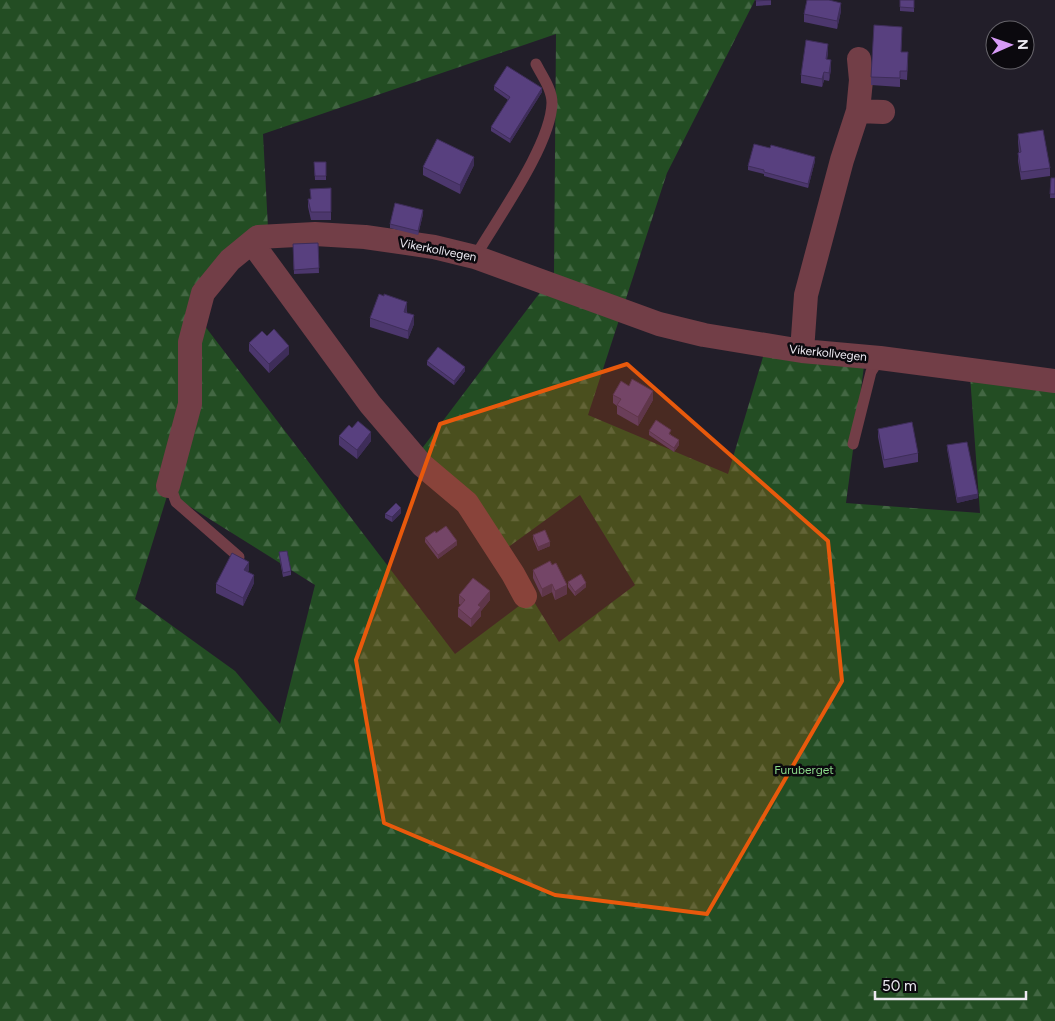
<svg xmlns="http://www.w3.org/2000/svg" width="1055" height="1021" viewBox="0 0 1055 1021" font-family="Figtree,sans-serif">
	<defs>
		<pattern id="forest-firs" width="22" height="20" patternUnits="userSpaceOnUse" patternTransform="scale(1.25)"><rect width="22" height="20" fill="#234d23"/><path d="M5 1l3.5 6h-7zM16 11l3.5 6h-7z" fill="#436743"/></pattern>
	</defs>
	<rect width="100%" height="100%" fill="#221e29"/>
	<path fill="url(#forest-firs)" fill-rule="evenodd" d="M 0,0 L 755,0 L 667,173 L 588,415 L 728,474 L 768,340 L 866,351 L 846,503 L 980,513 L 969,362 L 1055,370 L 1055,1021 L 0,1021 ZM 556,34 L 554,274 L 411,463 L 500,553 L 580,495 L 635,585 L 559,642 L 531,597 L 455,654 L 201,321 L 232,265 L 268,228 L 263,134 ZM 168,493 L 315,585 L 280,724 L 235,671 L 135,599 Z"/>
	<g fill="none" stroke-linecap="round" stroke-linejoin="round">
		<path stroke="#723e47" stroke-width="11" d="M 475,257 C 497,219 551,145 552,103 C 552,89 542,76 536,64
			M 853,444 L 871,372 L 880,358
			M 169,483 L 176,502 L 239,557"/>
		<path stroke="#723e47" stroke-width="24" d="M 858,111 L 883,112
			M 258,237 L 315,234 L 365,237 L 434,247 L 475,257 L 659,324 L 704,335 L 802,351 L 880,358 L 1055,381
			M 258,237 L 258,251 L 370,404 L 422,465 L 467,503 L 513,574 L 525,596
			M 802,351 L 806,295 L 842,160 L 858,111 L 861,80 L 859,59
			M 168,486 L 190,404 L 190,342 L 203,293 L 230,260 L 258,237"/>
	</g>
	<path fill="#4c376d" d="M 756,0 L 771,0 L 771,5 L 756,6 Z
		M 900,0 L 914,0 L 914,12 L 900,11 Z
		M 841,11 L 837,29 L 804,22 L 804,14 Z
		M 902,35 L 901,52 L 908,60 L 907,80 L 900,79 L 900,87 L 871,85 L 871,77 Z
		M 828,52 L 827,59 L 831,69 L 829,81 L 824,80 L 822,87 L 801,83 L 801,75 Z
		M 494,86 L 542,92 L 510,143 L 491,131 L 491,127 L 508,100 L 494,90 Z
		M 1018,134 L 1050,168 L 1050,176 L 1021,180 L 1018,161 L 1018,153 L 1019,153 L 1018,142 Z
		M 815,161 L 808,188 L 764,176 L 764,174 L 748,170 L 748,166 Z
		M 314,162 L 326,162 L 326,180 L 315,180 Z
		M 474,165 L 460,194 L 423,175 L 423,167 Z
		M 1051,178 L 1055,178 L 1055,198 L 1050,198 Z
		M 331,188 L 331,220 L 311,220 L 308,207 L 308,199 L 310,199 Z
		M 423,214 L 418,235 L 390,228 L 390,224 Z
		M 318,243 L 319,273 L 294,274 L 293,244 Z
		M 407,310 L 407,313 L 414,324 L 408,339 L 370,327 L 370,318 Z
		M 267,336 L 289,354 L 269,373 L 249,351 L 249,343 Z
		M 427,361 L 465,371 L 454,385 L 427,365 Z
		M 613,395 L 653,400 L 638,426 L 617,414 L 617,406 L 613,403 Z
		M 878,429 L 918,453 L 918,462 L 884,468 L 878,437 Z
		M 649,431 L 671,434 L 671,435 L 679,445 L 674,452 L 649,435 Z
		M 339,436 L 371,441 L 357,459 L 339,445 Z
		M 947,445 L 978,498 L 957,503 L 947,449 Z
		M 401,513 L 392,522 L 385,518 L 385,514 Z
		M 436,533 L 457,545 L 438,559 L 425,542 L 425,538 Z
		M 533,535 L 550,546 L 538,551 L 533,539 Z
		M 279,552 L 291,571 L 291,575 L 283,577 L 279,556 Z
		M 249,570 L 248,572 L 254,583 L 243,606 L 216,593 L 216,584 Z
		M 533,570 L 567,594 L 555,600 L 552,592 L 542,597 L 533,578 Z
		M 568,582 L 586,587 L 575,596 L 568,587 Z
		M 459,595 L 490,600 L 481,611 L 481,616 L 471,627 L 458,617 L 458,608 L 461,605 L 459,604 Z"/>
	<path fill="#3e2d59" d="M 841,3 L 841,11 L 837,29 L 837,21 Z
		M 828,44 L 828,52 L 826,68 L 826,59 Z
		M 831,60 L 831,69 L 829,81 L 829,73 Z
		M 824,72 L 824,80 L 822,87 L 822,79 Z
		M 542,88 L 542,92 L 510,143 L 510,139 Z
		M 474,157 L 474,165 L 460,194 L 460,185 Z
		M 815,157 L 815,161 L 808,188 L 808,184 Z
		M 423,210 L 423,214 L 418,235 L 418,231 Z
		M 407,302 L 407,310 L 404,320 L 404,312 Z
		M 414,315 L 414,324 L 408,339 L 408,331 Z
		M 289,346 L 289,354 L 269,373 L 269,364 Z
		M 465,367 L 465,371 L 454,385 L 454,381 Z
		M 653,391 L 653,400 L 638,426 L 638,417 Z
		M 371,432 L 371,441 L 357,459 L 357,450 Z
		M 679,440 L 679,445 L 674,452 L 674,448 Z
		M 978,494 L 978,498 L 957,503 L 957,498 Z
		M 401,508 L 401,513 L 392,522 L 392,517 Z
		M 457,541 L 457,545 L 438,559 L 438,555 Z
		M 550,542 L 550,546 L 538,551 L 538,547 Z
		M 249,562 L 249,570 L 244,578 L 244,570 Z
		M 254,575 L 254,583 L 243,606 L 243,598 Z
		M 586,583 L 586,587 L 575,596 L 575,592 Z
		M 552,584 L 552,592 L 542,597 L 542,589 Z
		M 567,585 L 567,594 L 555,600 L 555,591 Z
		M 490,591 L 490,600 L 481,611 L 481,616 L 471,627 L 471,619 L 478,605 Z"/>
	<path fill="#58407f" stroke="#3e2d59" d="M 756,0 L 771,0 L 756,1 Z
		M 807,0 L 829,0 L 841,3 L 837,21 L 804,14 Z
		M 900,0 L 914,0 L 914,8 L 900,7 Z
		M 874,25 L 902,27 L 901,52 L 908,52 L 907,71 L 900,71 L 900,78 L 871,77 Z
		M 806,40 L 828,44 L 826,59 L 831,60 L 829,73 L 824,72 L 822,79 L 801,75 Z
		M 507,66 L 542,88 L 510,139 L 491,127 L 510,97 L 494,86 Z
		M 1043,130 L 1050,168 L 1021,172 L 1018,153 L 1021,152 L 1018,134 Z
		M 437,139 L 474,157 L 460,185 L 423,167 Z
		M 754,144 L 770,148 L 771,145 L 815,157 L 808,184 L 764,172 L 764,170 L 748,166 Z
		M 314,162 L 326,162 L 326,176 L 315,176 Z
		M 1051,178 L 1055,178 L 1055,194 L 1050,194 Z
		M 331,188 L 331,212 L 311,212 L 308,199 L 311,199 L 310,189 Z
		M 395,203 L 423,210 L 418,231 L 390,224 Z
		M 318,243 L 319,268 L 294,270 L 293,244 Z
		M 379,294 L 384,296 L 384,294 L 407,302 L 404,312 L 414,315 L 408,331 L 370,318 Z
		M 274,329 L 289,346 L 269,364 L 249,343 L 262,331 L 267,336 Z
		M 438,347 L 465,367 L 454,381 L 427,361 Z
		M 632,379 L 653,391 L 638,417 L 617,405 L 621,399 L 613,395 L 621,381 L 629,386 Z
		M 656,420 L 671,430 L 669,434 L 679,440 L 674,448 L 649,431 Z
		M 358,421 L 371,432 L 357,450 L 339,436 L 349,425 L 352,428 Z
		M 912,422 L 918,453 L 884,460 L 878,429 Z
		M 967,442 L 978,494 L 957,498 L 947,445 Z
		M 396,503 L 401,508 L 392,517 L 385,514 Z
		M 446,526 L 457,541 L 438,555 L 425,538 L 435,531 L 436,533 Z
		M 545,530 L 550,542 L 538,547 L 533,535 Z
		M 287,551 L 291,571 L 283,573 L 279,552 Z
		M 232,553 L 249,562 L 244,570 L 254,575 L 243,598 L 216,584 Z
		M 550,561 L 552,565 L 556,563 L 567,585 L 555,591 L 552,584 L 542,589 L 533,570 Z
		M 581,574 L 586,583 L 575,592 L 568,582 Z
		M 473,578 L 490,591 L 478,605 L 481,607 L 471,619 L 458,608 L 465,600 L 459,595 Z"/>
	<path fill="#e8590c" fill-opacity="0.2" stroke="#e8590c" stroke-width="4" stroke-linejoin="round" d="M 627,364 L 828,541 L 842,681 L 707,914 L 555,895 L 384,823 L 356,660 L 440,424 Z"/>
	<g text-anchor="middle" stroke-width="5" stroke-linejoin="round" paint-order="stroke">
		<g font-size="12" fill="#edeaf2" stroke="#0b090e">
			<text transform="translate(438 250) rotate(11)" y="4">Vikerkollvegen</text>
			<text transform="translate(828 353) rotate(6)" y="4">Vikerkollvegen</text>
		</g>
		<g font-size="12" fill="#8ad889" stroke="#0b090e">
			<text x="804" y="774">Furuberget</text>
		</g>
	</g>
	<g transform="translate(1010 45) rotate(88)"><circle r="24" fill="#0b090e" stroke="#656369"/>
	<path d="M0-4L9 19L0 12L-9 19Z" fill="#d89bf8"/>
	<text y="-8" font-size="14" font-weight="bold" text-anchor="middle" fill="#edeaf2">N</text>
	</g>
	<path d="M875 991v8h151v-8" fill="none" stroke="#edeaf2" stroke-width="2.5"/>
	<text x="882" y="991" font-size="15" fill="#edeaf2" stroke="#0b090e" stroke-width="4" paint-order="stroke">50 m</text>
</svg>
